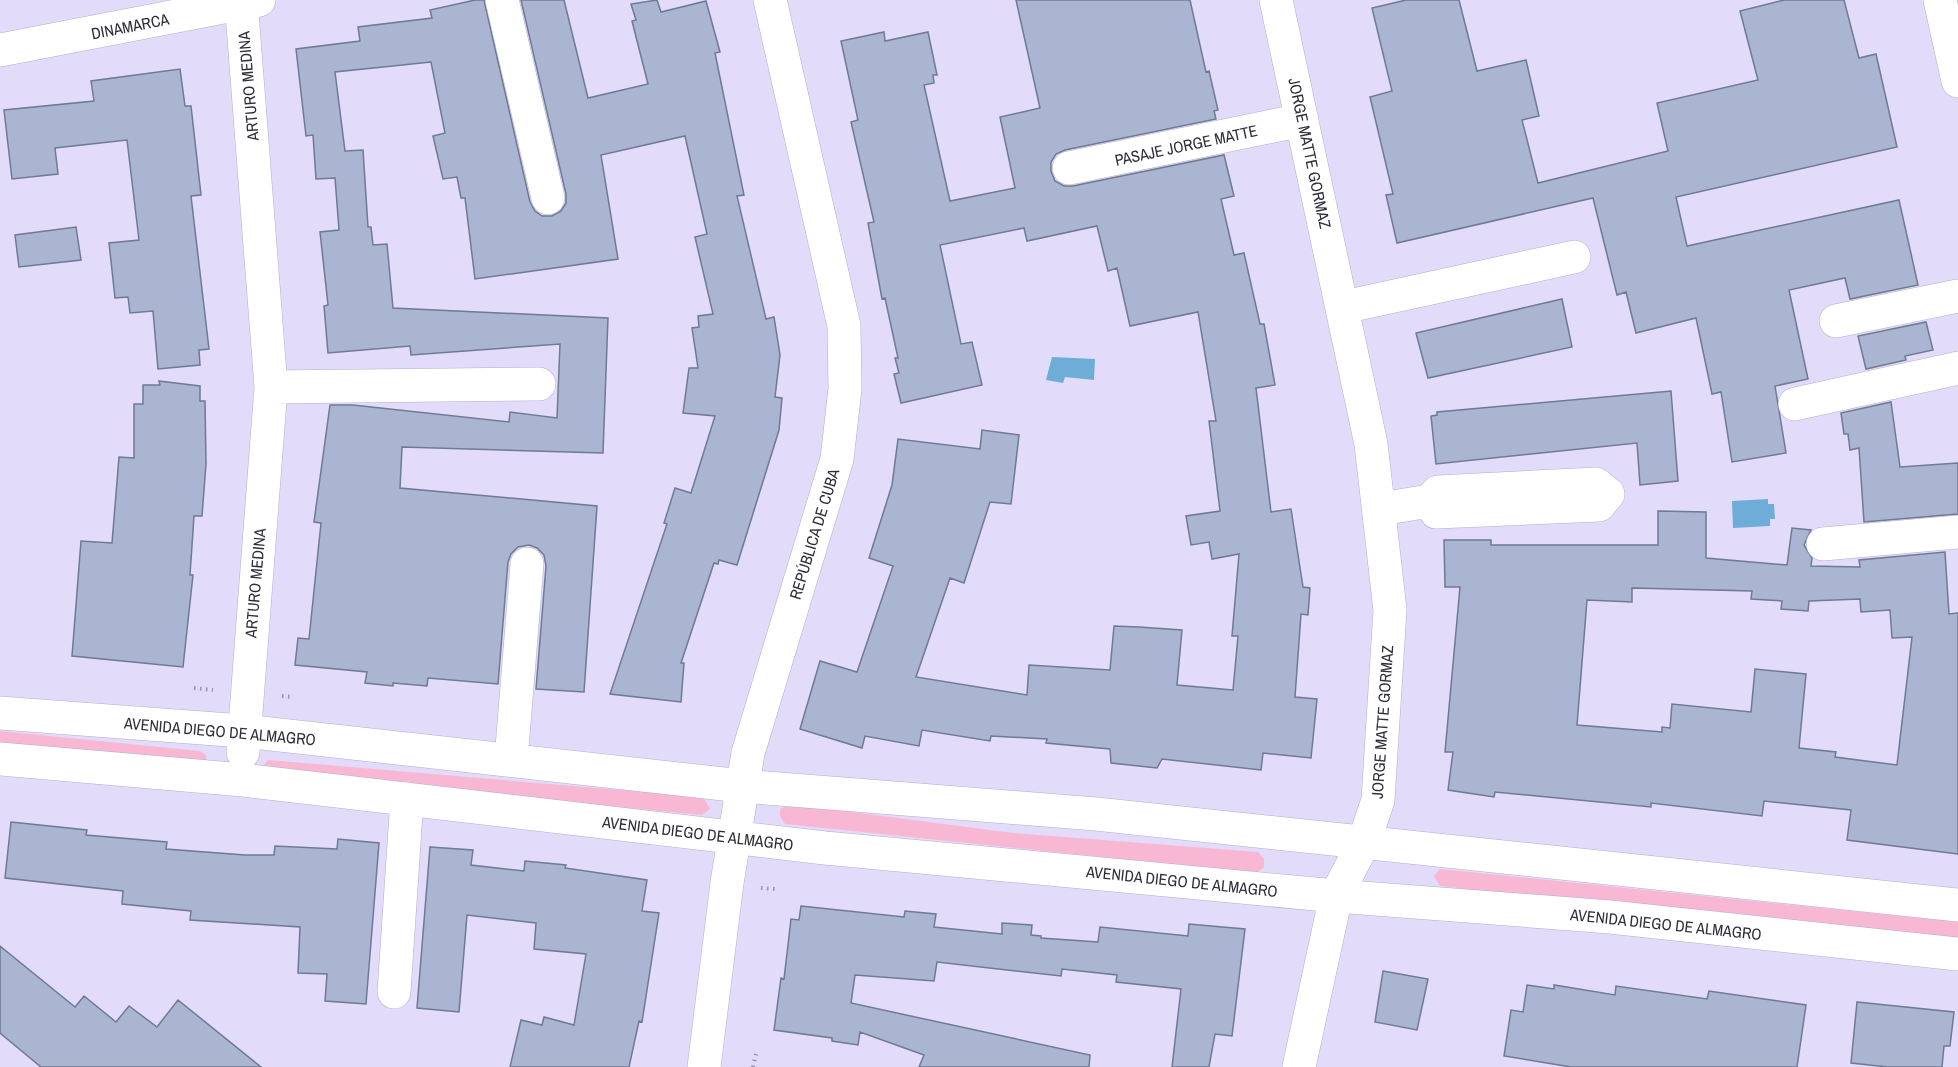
<svg xmlns="http://www.w3.org/2000/svg" width="1958" height="1067" viewBox="0 0 1958 1067" font-family="'Archivo Narrow',sans-serif">
	<rect width="100%" height="100%" fill="#e2dbfa"/>
	<path fill="#f8b8d3" d="M 0,731 L 200,751 L 206,755 L 206,761 L 0,744 Z
		M 268,760 L 703,797 L 710,809 L 702,815 L 270,773 L 264,765 Z
		M 790,804 L 1013,833 L 1258,852 L 1264,859 L 1264,867 L 1256,873 L 785,824 L 780,816 L 780,809 Z
		M 1440,869 L 1958,922 L 1958,943 L 1440,886 L 1434,876 Z"/>
	<path fill="#6dadd8" d="M 1052,357 L 1095,359 L 1094,380 L 1065,377 L 1063,383 L 1046,380 Z
		M 1768,499 L 1768,504 L 1774,504 L 1775,519 L 1770,519 L 1770,526 L 1733,528 L 1732,501 Z"/>
	<path fill="#a9b5d1" stroke="#6f7a94" stroke-width="1.5" fill-rule="evenodd" d="M 475,0 L 484,0 L 530,202 L 535,211 L 542,216 L 552,216 L 561,211 L 566,203 L 566,194 L 521,0 L 564,0 L 588,98 L 648,84 L 632,21 L 636,20 L 631,4 L 657,0 L 661,12 L 706,1 L 720,52 L 715,53 L 744,195 L 737,196 L 766,319 L 774,317 L 780,355 L 775,397 L 782,398 L 779,430 L 737,565 L 719,560 L 718,564 L 714,563 L 681,663 L 684,663 L 681,702 L 610,694 L 667,524 L 664,523 L 675,488 L 691,493 L 715,416 L 683,413 L 689,368 L 698,368 L 692,328 L 699,327 L 698,316 L 713,314 L 695,237 L 707,234 L 685,136 L 601,155 L 618,259 L 475,279 L 465,198 L 461,198 L 457,177 L 443,179 L 433,136 L 445,133 L 431,62 L 335,72 L 345,151 L 363,150 L 368,227 L 371,227 L 373,245 L 387,244 L 393,308 L 608,318 L 603,453 L 402,447 L 400,488 L 597,506 L 584,692 L 536,689 L 546,566 L 544,555 L 537,548 L 529,545 L 518,547 L 511,554 L 508,562 L 498,684 L 428,678 L 427,686 L 393,683 L 393,686 L 365,683 L 367,672 L 295,665 L 298,638 L 309,639 L 321,523 L 314,522 L 330,405 L 353,405 L 509,422 L 510,412 L 557,418 L 560,344 L 411,355 L 410,346 L 328,353 L 324,306 L 328,305 L 320,232 L 339,230 L 335,178 L 316,179 L 313,135 L 306,136 L 296,49 L 360,41 L 358,27 L 432,18 L 430,10 Z
		M 1016,0 L 1190,0 L 1206,72 L 1209,71 L 1218,110 L 1214,111 L 1216,119 L 1065,150 L 1056,154 L 1051,162 L 1051,171 L 1055,181 L 1064,186 L 1073,186 L 1224,155 L 1234,196 L 1221,199 L 1234,255 L 1244,253 L 1260,324 L 1264,324 L 1275,385 L 1256,388 L 1271,512 L 1291,509 L 1303,587 L 1310,588 L 1308,615 L 1301,614 L 1295,697 L 1317,699 L 1311,758 L 1263,753 L 1261,770 L 1162,759 L 1157,768 L 1111,763 L 1110,749 L 1046,743 L 1047,739 L 991,736 L 990,741 L 922,730 L 919,746 L 865,736 L 862,748 L 800,729 L 820,661 L 857,672 L 893,566 L 869,558 L 892,485 L 898,439 L 980,449 L 982,430 L 1019,435 L 1011,504 L 990,502 L 964,583 L 950,578 L 916,677 L 1027,695 L 1029,665 L 1110,670 L 1114,626 L 1139,627 L 1182,630 L 1177,685 L 1233,690 L 1238,636 L 1232,636 L 1239,554 L 1212,559 L 1209,542 L 1191,545 L 1186,516 L 1220,511 L 1209,421 L 1216,421 L 1198,312 L 1130,326 L 1117,268 L 1108,271 L 1097,226 L 1027,241 L 1024,228 L 940,245 L 961,344 L 972,342 L 982,385 L 901,403 L 894,374 L 899,373 L 895,358 L 898,358 L 885,298 L 882,299 L 868,223 L 874,222 L 851,122 L 858,120 L 841,41 L 884,32 L 885,41 L 928,32 L 937,75 L 933,75 L 934,83 L 924,85 L 950,201 L 1015,188 L 1000,117 L 1040,108 Z
		M 1406,0 L 1459,0 L 1477,71 L 1526,60 L 1539,116 L 1522,120 L 1538,183 L 1668,151 L 1657,103 L 1758,80 L 1740,11 L 1784,0 L 1844,0 L 1859,58 L 1876,54 L 1897,147 L 1676,197 L 1687,246 L 1899,200 L 1918,285 L 1850,299 L 1845,278 L 1789,290 L 1808,379 L 1775,386 L 1786,453 L 1732,462 L 1721,392 L 1712,394 L 1696,318 L 1636,333 L 1626,292 L 1617,295 L 1593,198 L 1397,243 L 1386,195 L 1393,194 L 1370,97 L 1392,91 L 1372,8 Z
		M 180,69 L 185,106 L 191,106 L 201,195 L 191,196 L 209,349 L 199,350 L 200,365 L 158,369 L 153,311 L 130,313 L 128,297 L 115,298 L 109,243 L 139,240 L 127,140 L 55,148 L 58,174 L 12,179 L 4,110 L 94,101 L 91,81 Z
		M 76,227 L 81,260 L 19,267 L 15,235 Z
		M 1562,299 L 1572,347 L 1428,378 L 1416,333 Z
		M 1926,322 L 1933,350 L 1905,356 L 1906,360 L 1866,369 L 1858,336 Z
		M 159,381 L 200,386 L 200,401 L 205,401 L 206,464 L 202,516 L 194,516 L 190,575 L 193,575 L 183,667 L 72,656 L 81,541 L 112,543 L 119,457 L 134,458 L 134,404 L 143,404 L 143,385 L 160,385 Z
		M 1671,391 L 1678,481 L 1640,485 L 1637,443 L 1436,464 L 1431,416 L 1437,415 L 1437,412 Z
		M 1891,402 L 1900,467 L 1958,463 L 1958,514 L 1864,522 L 1859,448 L 1850,450 L 1848,434 L 1844,434 L 1841,413 Z
		M 1658,511 L 1706,512 L 1706,558 L 1787,565 L 1792,528 L 1811,530 L 1804,545 L 1812,558 L 1811,566 L 1860,567 L 1859,560 L 1945,552 L 1949,614 L 1958,613 L 1958,854 L 1847,840 L 1851,810 L 1764,801 L 1762,816 L 1651,803 L 1651,807 L 1495,792 L 1494,797 L 1448,790 L 1453,752 L 1445,752 L 1460,587 L 1445,587 L 1444,540 L 1491,540 L 1491,545 L 1658,545 ZM 1632,588 L 1752,591 L 1751,599 L 1782,601 L 1781,609 L 1808,611 L 1809,601 L 1860,599 L 1861,612 L 1890,610 L 1892,638 L 1912,637 L 1897,765 L 1835,757 L 1836,752 L 1799,748 L 1806,674 L 1755,669 L 1751,712 L 1672,704 L 1670,728 L 1662,727 L 1662,732 L 1577,725 L 1587,600 L 1632,602 Z
		M 11,822 L 87,830 L 86,835 L 167,842 L 166,849 L 245,855 L 274,855 L 275,846 L 337,849 L 338,839 L 379,843 L 366,1004 L 325,1001 L 327,974 L 298,973 L 300,927 L 190,920 L 191,911 L 122,904 L 123,891 L 5,878 Z
		M 430,847 L 473,850 L 471,865 L 524,871 L 525,861 L 566,865 L 565,868 L 647,880 L 642,911 L 659,913 L 642,1022 L 639,1021 L 629,1067 L 510,1067 L 521,1020 L 542,1025 L 544,1017 L 574,1025 L 586,954 L 534,949 L 536,923 L 467,915 L 459,1012 L 417,1008 Z
		M 801,906 L 904,917 L 905,911 L 936,914 L 934,927 L 1002,934 L 1002,923 L 1032,925 L 1031,935 L 1041,936 L 1041,938 L 1098,942 L 1100,927 L 1188,936 L 1189,924 L 1245,929 L 1232,1036 L 1215,1034 L 1209,1067 L 1172,1067 L 1181,989 L 1116,982 L 1117,975 L 1062,969 L 1061,976 L 937,962 L 934,981 L 855,975 L 851,1003 L 1090,1055 L 1089,1067 L 919,1067 L 924,1055 L 860,1032 L 858,1045 L 832,1041 L 832,1038 L 774,1030 L 781,978 L 784,979 L 791,919 L 799,920 Z
		M 0,946 L 75,1007 L 84,996 L 116,1022 L 129,1006 L 157,1027 L 178,1000 L 261,1067 L 41,1067 L 0,1033 Z
		M 1383,971 L 1428,979 L 1417,1030 L 1375,1022 Z
		M 1527,985 L 1554,989 L 1554,985 L 1615,995 L 1616,986 L 1707,999 L 1709,991 L 1806,1005 L 1797,1067 L 1571,1067 L 1504,1056 L 1511,1010 L 1523,1012 Z
		M 1857,1002 L 1954,1012 L 1950,1046 L 1944,1046 L 1942,1067 L 1888,1067 L 1851,1063 Z"/>
	<g fill="none" stroke-linecap="round" stroke-linejoin="round">
		<g stroke="#b4aecb" stroke-width="34">
			<path id="minor" d="M 241,0 L 271,387 L 243,752
				M 502,0 L 548,198
				M 1276,0 L 1371,444 L 1390,610 L 1378,800 L 1364,842 L 1336,896 L 1299,1067
				M 1940,0 L 1958,81
				M 0,50 L 259,0
				M 1069,168 L 1302,120
				M 1344,307 L 1574,257
				M 1836,321 L 1958,296
				M 271,387 L 539,384
				M 1795,404 L 1958,368
				M 1381,509 L 1429,501 L 1438,492 L 1596,484 L 1608,494 L 1599,505 L 1436,512 L 1429,501
				M 1823,544 L 1958,532
				M 0,713 L 243,731 L 742,786 L 1096,814 L 1958,905
				M 0,759 L 243,780 L 825,848 L 1336,896 L 1610,917 L 1958,954
				M 511,760 L 527,564
				M 394,992 L 407,799
				M 704,1067 L 727,883 L 748,753 L 837,459 L 845,389 L 844,326 L 770,0"/>
		</g>
		<path stroke="#9994ab" stroke-width="4" stroke-dasharray="1.5 4.5" stroke-linecap="butt" d="M 194,688 L 213,690
			M 282,696 L 293,697
			M 761,888 L 776,889
			M 753,1067 L 756,1054"/>
		<use href="#minor" stroke="#fff" stroke-width="33"/>
	</g>
	<g text-anchor="middle" stroke-width="4.5" stroke-linejoin="round" paint-order="stroke">
		<g font-size="16" fill="#302d39" stroke="#fff">
			<text transform="translate(130 26) rotate(-11)" y="6">DINAMARCA</text>
			<text transform="translate(248 86) rotate(-95)" y="6">ARTURO MEDINA</text>
			<text transform="translate(1186 145) rotate(-12)" y="6">PASAJE JORGE MATTE</text>
			<text transform="translate(1310 153) rotate(78)" y="6">JORGE MATTE GORMAZ</text>
			<text transform="translate(814 534) rotate(-73)" y="6">REPÚBLICA DE CUBA</text>
			<text transform="translate(255 583) rotate(-85)" y="6">ARTURO MEDINA</text>
			<text transform="translate(1382 722) rotate(-86)" y="6">JORGE MATTE GORMAZ</text>
			<text transform="translate(220 731) rotate(5)" y="6">AVENIDA DIEGO DE ALMAGRO</text>
			<text transform="translate(698 833) rotate(7)" y="6">AVENIDA DIEGO DE ALMAGRO</text>
			<text transform="translate(1182 881) rotate(6)" y="6">AVENIDA DIEGO DE ALMAGRO</text>
			<text transform="translate(1666 924) rotate(6)" y="6">AVENIDA DIEGO DE ALMAGRO</text>
		</g>
	</g>
</svg>
